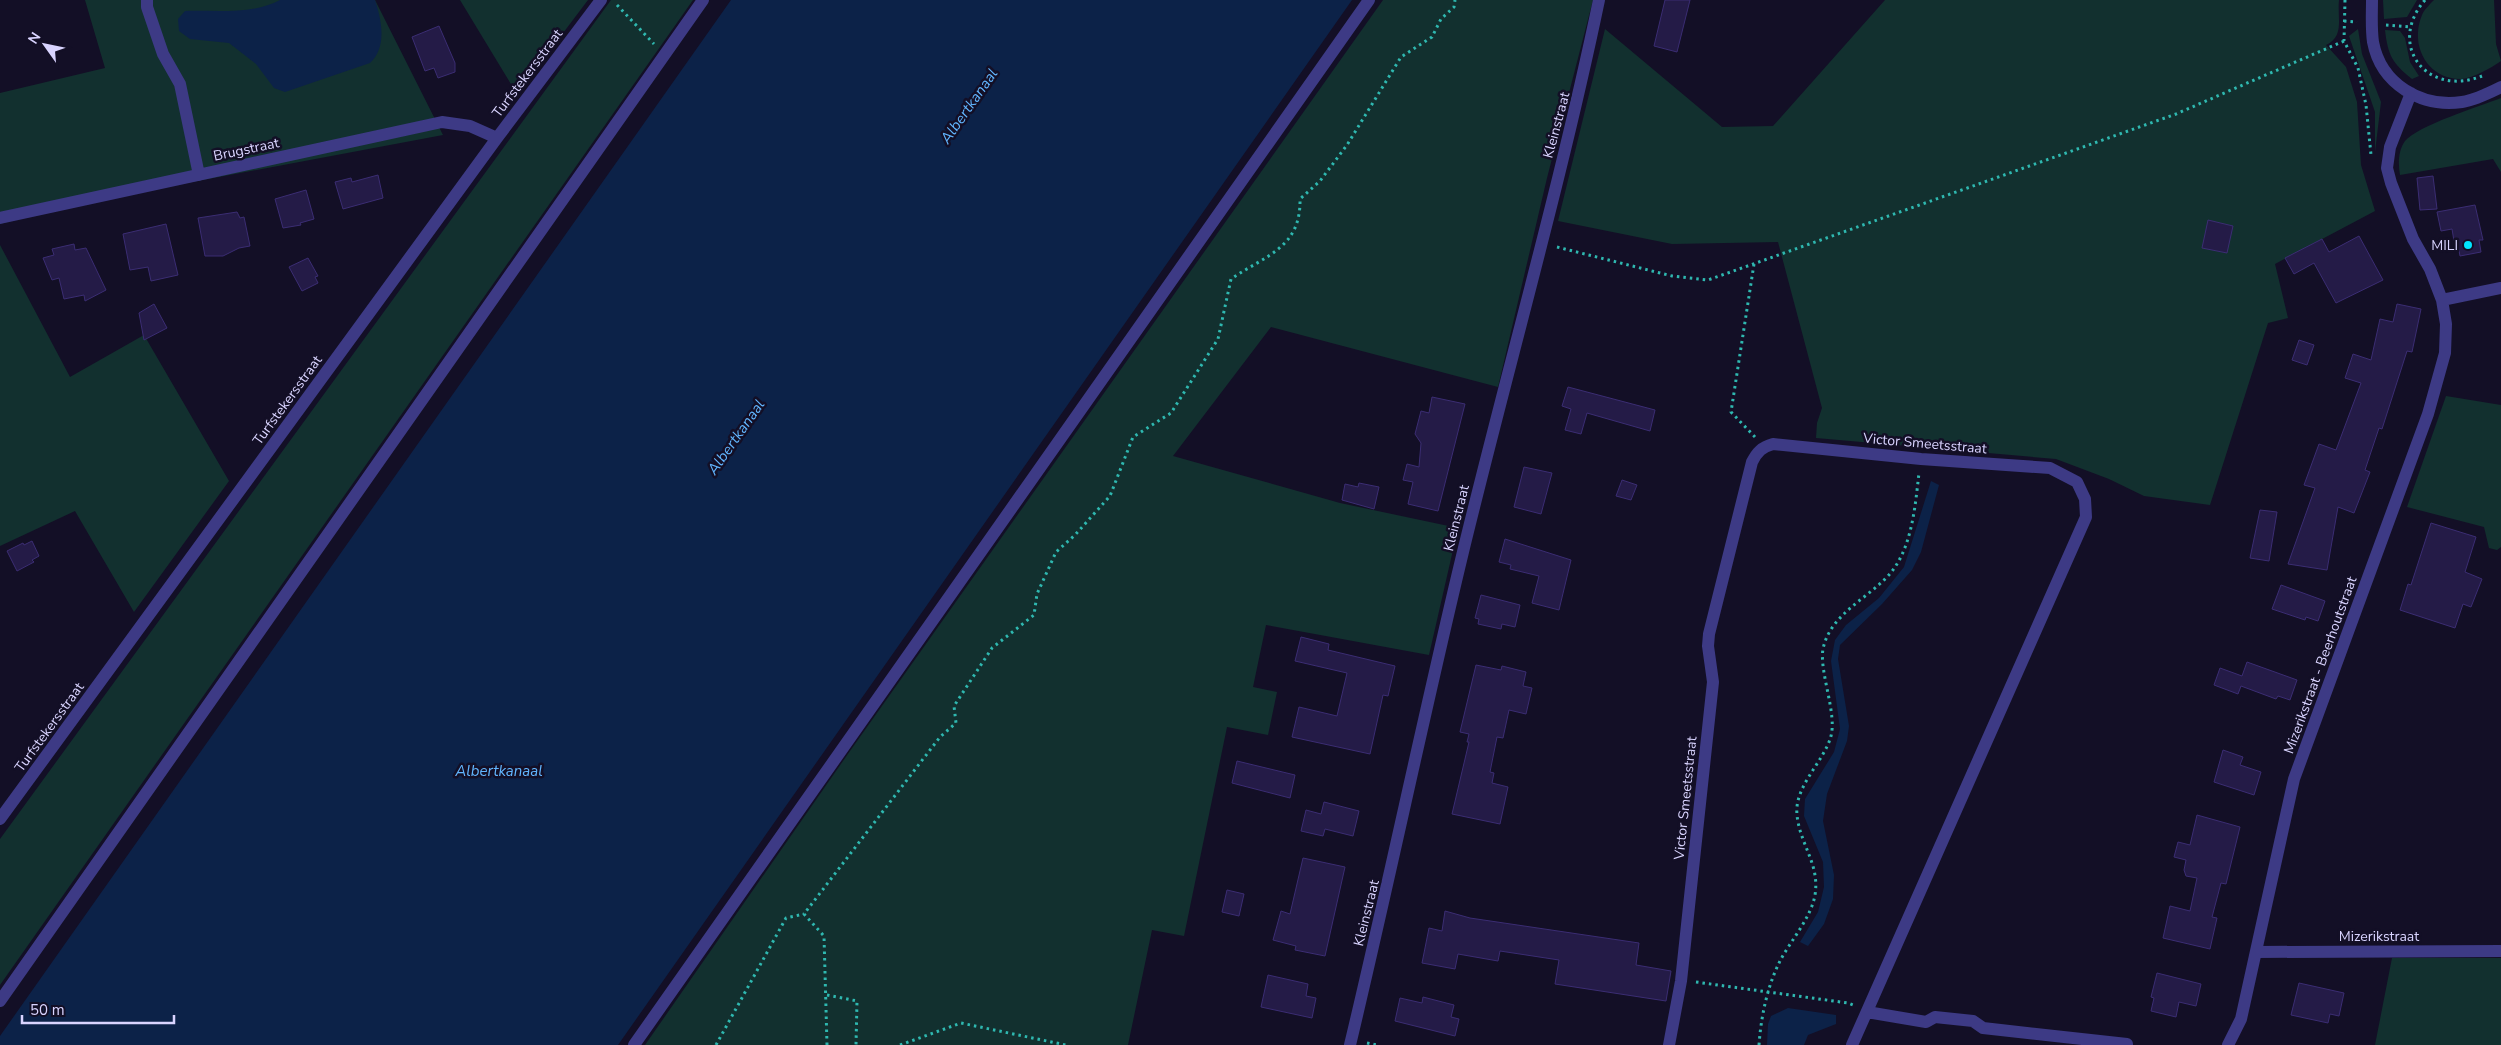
<svg xmlns="http://www.w3.org/2000/svg" width="2501" height="1045" viewBox="0 0 2501 1045" font-family="'Nunito Sans',sans-serif">
	<rect width="100%" height="100%" fill="#130f26"/>
	<path fill="#12302f" d="M 85,0 L 375,0 L 443,135 L 91,201 L 0,224 L 0,93 L 105,68 Z
		M 460,0 L 588,0 L 517,94 Z
		M 611,0 L 693,0 L 0,985 L 0,839 Z
		M 1383,0 L 1593,0 L 1547,178 L 1498,387 L 1271,327 L 1173,456 L 1340,503 L 1458,528 L 1429,655 L 1266,625 L 1253,687 L 1277,692 L 1268,735 L 1227,727 L 1184,936 L 1152,930 L 1128,1045 L 645,1045 L 850,751 Z
		M 1885,0 L 2339,0 C 2337,18 2345,36 2326,45 L 2346,67 L 2357,102 L 2361,165 L 2375,211 L 2275,264 L 2288,318 L 2268,323 L 2210,505 L 2144,496 L 2109,479 L 2056,459 L 1816,438 L 1817,423 L 1822,408 L 1778,242 L 1672,244 L 1558,221 L 1605,29 L 1722,127 L 1773,126 Z
		M 2383,0 L 2417,0 L 2407,17 L 2384,19 Z
		M 2434,0 L 2494,0 L 2496,44 L 2501,61 C 2491,68 2473,78 2462,79 C 2428,80 2409,46 2422,15 C 2424,10 2430,4 2434,0 Z
		M 2358,29 L 2362,54 L 2381,102 L 2375,152 L 2375,112 L 2349,36 Z
		M 2385,30 L 2400,31 L 2405,38 L 2410,62 L 2419,76 L 2412,79 C 2392,63 2388,55 2385,30 Z
		M 2501,98 L 2501,172 L 2493,159 L 2400,175 C 2398,164 2398,151 2405,141 C 2417,126 2480,106 2501,98 Z
		M 0,245 L 70,377 L 144,335 L 229,481 L 134,612 L 75,511 L 0,546 Z
		M 2446,396 L 2501,405 L 2501,547 L 2497,550 L 2489,548 L 2484,527 L 2407,507 Z
		M 2392,958 L 2501,958 L 2501,1045 L 2375,1045 Z"/>
	<path fill="#0c2248" d="M 280,0 L 375,0 C 382,21 387,47 370,63 L 285,92 L 274,88 L 256,64 L 229,43 L 190,39 L 179,31 L 178,19 L 185,11 C 216,10 252,15 280,0 Z
		M 731,0 L 1352,0 L 618,1045 L 0,1045 L 0,1036 Z
		M 1931,481 L 1939,485 L 1921,552 L 1912,570 L 1882,604 L 1840,645 L 1838,659 L 1849,726 L 1847,741 L 1827,794 L 1823,821 L 1834,875 L 1833,899 L 1824,924 L 1808,946 L 1800,942 L 1818,912 L 1824,887 L 1823,862 L 1804,816 L 1805,799 L 1834,752 L 1840,729 L 1831,661 L 1835,640 L 1846,625 L 1879,598 L 1904,567 Z
		M 1788,1008 L 1836,1015 L 1836,1024 L 1808,1035 L 1804,1045 L 1767,1045 L 1768,1024 L 1771,1016 Z"/>
	<path fill="#241b47" stroke="#3b2d73" d="M 1665,0 L 1690,0 L 1677,52 L 1654,46 Z
		M 439,26 L 455,63 L 455,72 L 438,78 L 434,68 L 425,71 L 412,37 Z
		M 378,175 L 383,198 L 343,209 L 335,182 L 351,178 L 352,182 Z
		M 2433,176 L 2437,209 L 2420,210 L 2417,178 Z
		M 306,190 L 314,219 L 300,223 L 301,225 L 283,228 L 275,199 Z
		M 2475,205 L 2483,240 L 2479,240 L 2481,252 L 2460,256 L 2457,240 L 2454,241 L 2452,229 L 2441,231 L 2437,212 Z
		M 237,212 L 240,218 L 244,217 L 250,246 L 239,248 L 223,256 L 205,256 L 198,218 Z
		M 2208,220 L 2233,226 L 2227,253 L 2202,248 Z
		M 166,224 L 178,275 L 151,281 L 148,267 L 130,270 L 123,234 Z
		M 2359,236 L 2383,280 L 2336,303 L 2314,263 L 2294,274 L 2285,258 L 2322,239 L 2329,252 Z
		M 74,244 L 75,250 L 86,248 L 106,290 L 85,301 L 84,295 L 64,299 L 59,278 L 52,280 L 43,258 L 54,255 L 52,249 Z
		M 308,258 L 318,276 L 315,277 L 318,283 L 302,291 L 289,267 Z
		M 154,304 L 167,328 L 144,340 L 139,313 Z
		M 2397,304 L 2421,309 L 2412,352 L 2407,351 L 2382,429 L 2379,428 L 2365,470 L 2370,472 L 2354,513 L 2338,507 L 2327,570 L 2288,564 L 2315,488 L 2304,485 L 2319,444 L 2336,450 L 2361,383 L 2345,378 L 2353,354 L 2371,360 L 2380,319 L 2393,322 Z
		M 2299,340 L 2314,345 L 2307,365 L 2292,360 Z
		M 1568,387 L 1655,410 L 1650,431 L 1587,413 L 1581,434 L 1565,430 L 1571,409 L 1562,406 Z
		M 1432,397 L 1465,404 L 1438,511 L 1408,504 L 1413,482 L 1403,480 L 1407,464 L 1419,467 L 1421,443 L 1415,434 L 1421,411 L 1429,413 Z
		M 1524,467 L 1552,473 L 1541,514 L 1514,507 Z
		M 1622,480 L 1637,485 L 1631,500 L 1616,496 Z
		M 1359,483 L 1379,487 L 1374,509 L 1342,500 L 1345,484 L 1358,487 Z
		M 2260,510 L 2277,512 L 2269,561 L 2250,558 Z
		M 2431,523 L 2476,537 L 2465,572 L 2482,579 L 2471,607 L 2463,604 L 2455,628 L 2400,610 L 2408,584 L 2411,585 Z
		M 1505,539 L 1571,560 L 1559,610 L 1532,603 L 1539,576 L 1510,569 L 1511,565 L 1499,562 Z
		M 32,541 L 39,556 L 32,560 L 34,562 L 17,571 L 7,551 L 23,543 L 24,545 Z
		M 2281,585 L 2325,601 L 2318,621 L 2306,617 L 2305,620 L 2272,609 Z
		M 1481,595 L 1520,605 L 1515,627 L 1502,624 L 1501,629 L 1478,624 L 1479,619 L 1475,618 Z
		M 1301,637 L 1329,644 L 1328,650 L 1395,666 L 1388,696 L 1383,695 L 1370,754 L 1292,737 L 1299,707 L 1337,716 L 1347,673 L 1295,661 Z
		M 2247,662 L 2297,680 L 2290,700 L 2278,696 L 2276,699 L 2241,686 L 2238,694 L 2214,685 L 2220,668 L 2242,676 Z
		M 1476,665 L 1501,670 L 1502,666 L 1526,672 L 1523,686 L 1532,688 L 1526,714 L 1509,710 L 1503,738 L 1497,737 L 1490,772 L 1494,773 L 1492,783 L 1508,787 L 1500,824 L 1452,814 L 1469,742 L 1467,742 L 1469,734 L 1460,732 Z
		M 2223,750 L 2243,757 L 2240,765 L 2261,772 L 2254,795 L 2214,782 Z
		M 1237,761 L 1295,775 L 1290,798 L 1232,783 Z
		M 1324,802 L 1359,811 L 1353,836 L 1325,829 L 1323,836 L 1301,831 L 1306,810 L 1321,814 Z
		M 2197,815 L 2240,827 L 2226,884 L 2221,883 L 2212,917 L 2217,918 L 2210,949 L 2163,938 L 2170,906 L 2190,911 L 2197,878 L 2186,876 L 2184,870 L 2186,860 L 2174,857 L 2178,842 L 2190,845 Z
		M 1303,858 L 1345,867 L 1325,956 L 1295,950 L 1296,946 L 1273,940 L 1281,911 L 1290,914 Z
		M 1227,890 L 1244,894 L 1239,916 L 1222,912 Z
		M 1445,911 L 1470,918 L 1639,943 L 1636,965 L 1671,971 L 1666,1001 L 1555,984 L 1559,960 L 1500,951 L 1498,961 L 1458,954 L 1455,969 L 1422,963 L 1429,928 L 1442,931 Z
		M 2157,973 L 2201,984 L 2196,1006 L 2179,1002 L 2176,1017 L 2151,1011 L 2154,998 L 2151,997 Z
		M 1268,975 L 1308,984 L 1306,996 L 1316,998 L 1312,1018 L 1261,1007 Z
		M 2299,983 L 2344,993 L 2339,1016 L 2330,1014 L 2328,1023 L 2291,1015 Z
		M 1423,997 L 1454,1005 L 1451,1017 L 1459,1019 L 1455,1036 L 1395,1021 L 1400,998 L 1422,1003 Z"/>
	<g fill="none" stroke-linecap="round" stroke-linejoin="round">
		<path stroke="#2fb8b0" stroke-width="3" stroke-dasharray="2.5 4" stroke-linecap="butt" d="M 2345,0 L 2344,41 L 2358,68 L 2366,105 L 2371,155
			M 2425,0 C 2386,45 2427,98 2482,76
			M 617,5 L 654,44
			M 2344,21 L 2357,22
			M 2386,25 L 2410,27
			M 1557,247 L 1672,276 L 1708,280 L 2176,114 L 2344,41
			M 1754,264 L 1731,412 L 1755,437
			M 1696,982 L 1848,1003 L 1853,1005
			M 827,995 L 857,1001 L 856,1045
			M 1367,1043 L 1377,1045
			M 716,1045 L 786,918 L 804,914
			M 827,1045 L 824,936 L 804,914 L 940,737 L 956,723 L 954,706 L 992,648 L 1034,615 L 1037,594 L 1056,552 L 1075,535 L 1110,496 L 1133,437 L 1171,413 L 1218,339 L 1231,279 C 1266,255 1301,248 1300,199 L 1320,181 L 1347,145 L 1401,57 L 1432,37 L 1441,19 L 1454,7 L 1455,0
			M 900,1045 L 961,1023 L 1066,1045
			M 1759,1045 C 1761,1017 1767,987 1780,961 C 1791,940 1811,918 1815,895 C 1820,864 1800,845 1797,815 C 1794,786 1824,762 1831,736 C 1837,713 1819,671 1823,649 C 1830,615 1865,600 1887,577 C 1912,551 1915,507 1919,473"/>
		<path stroke="#3d3a85" stroke-width="12" d="M 147,0 L 147,7 L 163,54 L 180,84 L 199,175
			M 2372,0 C 2372,14 2371,28 2373,42 C 2381,84 2421,108 2462,102 C 2475,100 2489,93 2501,87
			M 0,218 L 442,122 L 470,126 L 497,138
			M 2442,300 L 2501,288
			M 0,819 L 497,138 L 601,0
			M 2257,952 L 2501,951
			M 0,1001 L 703,0
			M 1867,1012 L 1926,1022 L 1935,1017 L 1973,1021 L 1983,1028 L 2127,1044
			M 634,1045 L 1369,0
			M 1350,1045 C 1389,882 1423,718 1462,556 C 1507,370 1560,187 1599,0
			M 1669,1045 L 1681,981 L 1713,682 L 1708,646 L 1709,634 L 1752,462 C 1757,452 1762,447 1773,444 L 1921,459 L 2050,468 L 2077,482 L 2085,499 L 2086,517 L 1852,1045
			M 2228,1045 L 2241,1019 L 2294,779 L 2428,414 L 2445,353 L 2446,324 L 2442,300 L 2430,269 L 2413,239 L 2391,183 L 2387,168 L 2390,147 L 2411,93"/>
	</g>
	<circle fill="#00e5ff" stroke="#130f26" stroke-width="2" cx="2468" cy="245" r="5"/>
	<g text-anchor="middle" stroke-width="5" stroke-linejoin="round" paint-order="stroke">
		<g font-size="14" fill="#d9d4ff" stroke="#130f26">
			<text transform="translate(527 73) rotate(-53)" y="5">Turfstekersstraat</text>
			<text transform="translate(1556 125) rotate(-75)" y="5">Kleinstraat</text>
			<text transform="translate(246 149) rotate(-12)" y="5">Brugstraat</text>
			<text transform="translate(287 400) rotate(-54)" y="5">Turfstekersstraat</text>
			<text transform="translate(1925 443) rotate(5)" y="5">Victor Smeetsstraat</text>
			<text transform="translate(1456 518) rotate(-76)" y="5">Kleinstraat</text>
			<text transform="translate(2320 665) rotate(-70)" y="5">Mizerikstraat - Beerhoutstraat</text>
			<text transform="translate(49 727) rotate(-54)" y="5">Turfstekersstraat</text>
			<text transform="translate(1685 798) rotate(-84)" y="5">Victor Smeetsstraat</text>
			<text transform="translate(1366 913) rotate(-76)" y="5">Kleinstraat</text>
			<text x="2379" y="941">Mizerikstraat</text>
		</g>
		<g font-size="14" fill="#d9d4ff" stroke="#130f26" text-anchor="end">
			<text x="2458" y="250">MILI</text>
		</g>
		<g font-size="15" font-style="italic" fill="#62b6ff" stroke="#130f26">
			<text transform="translate(969 106) rotate(-55)" y="5">Albertkanaal</text>
			<text transform="translate(736 437) rotate(-55)" y="5">Albertkanaal</text>
			<text x="499" y="776">Albertkanaal</text>
		</g>
	</g>
	<g transform="translate(45 45) rotate(303)" stroke="#130f26" stroke-width="4" paint-order="stroke">
	<path d="M0-4L9 19L0 12L-9 19Z" fill="#d9d4ff"/>
	<text y="-8" font-size="14" font-weight="bold" text-anchor="middle" fill="#d9d4ff">N</text>
	</g>
	<path d="M22 1015v8h152v-8" fill="none" stroke="#d9d4ff" stroke-width="2.5"/>
	<text x="30" y="1015" font-size="15" fill="#d9d4ff" stroke="#130f26" stroke-width="4" paint-order="stroke">50 m</text>
</svg>
